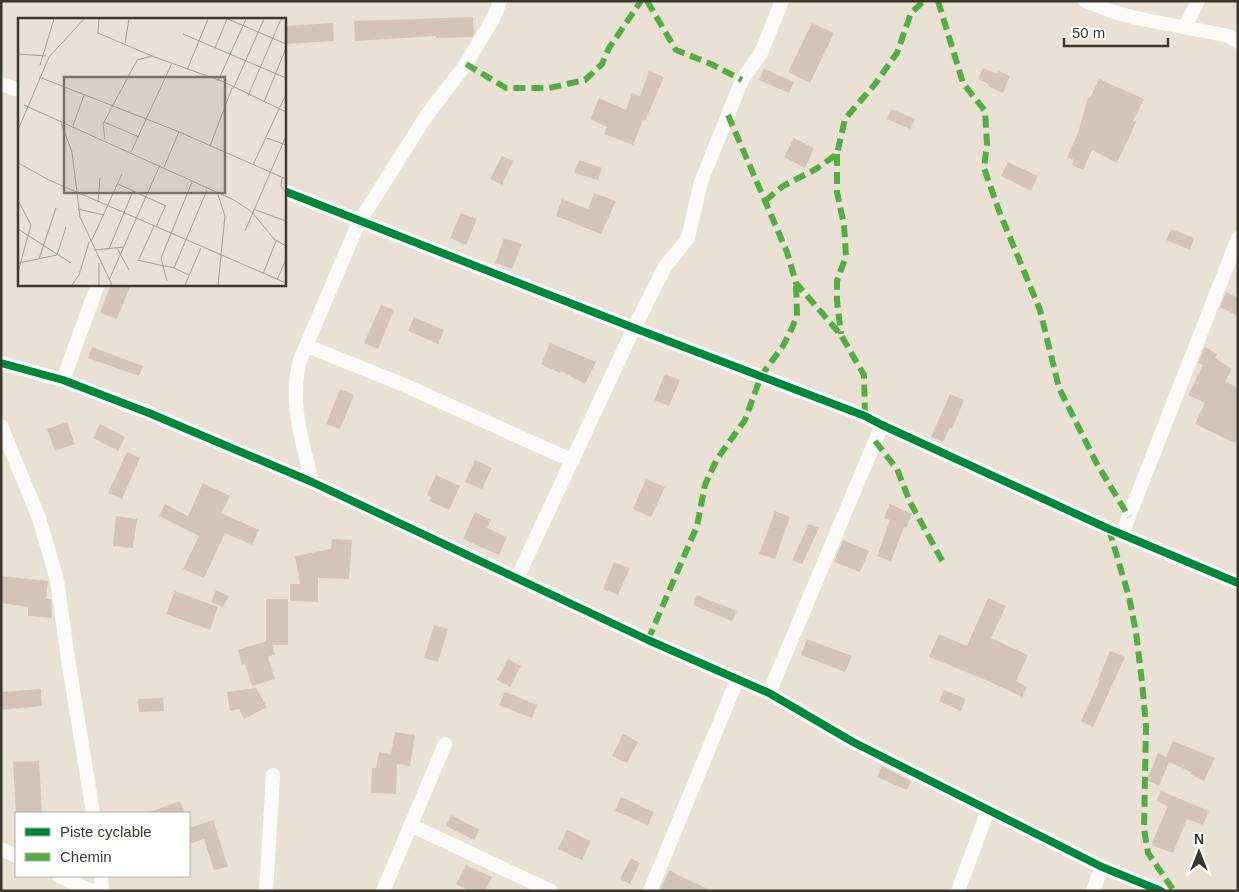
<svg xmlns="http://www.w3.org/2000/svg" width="1239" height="892" viewBox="0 0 1239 892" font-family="Helvetica,sans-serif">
	<rect width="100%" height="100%" fill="#e9e2d4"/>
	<path fill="#d4c4b7" d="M 473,17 L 474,34 L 472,37 L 436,38 L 436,36 L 355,41 L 354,21 Z
		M 333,23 L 334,41 L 284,44 L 284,26 Z
		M 812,23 L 834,33 L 810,83 L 788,72 Z
		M 983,68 L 997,74 L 999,71 L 1010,76 L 1003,93 L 988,86 L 989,84 L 978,79 Z
		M 764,69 L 794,82 L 789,93 L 759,80 Z
		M 649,71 L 664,77 L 645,121 L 643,120 L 633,145 L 604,134 L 607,127 L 590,119 L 599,98 L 626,110 L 632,93 L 640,96 Z
		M 1099,79 L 1144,99 L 1133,121 L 1136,122 L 1133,129 L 1117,163 L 1092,150 L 1083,170 L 1072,165 L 1074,160 L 1067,157 L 1078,133 L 1088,97 L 1090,98 Z
		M 891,109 L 915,119 L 910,129 L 887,119 Z
		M 794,138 L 814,148 L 805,168 L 784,157 Z
		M 502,156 L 513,161 L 502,185 L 490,179 Z
		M 579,160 L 602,168 L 598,180 L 574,173 Z
		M 1008,162 L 1038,176 L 1031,191 L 1001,176 Z
		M 594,193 L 616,201 L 601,234 L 556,216 L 562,199 L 588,209 Z
		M 461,213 L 477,219 L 466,245 L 450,238 Z
		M 1171,229 L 1194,238 L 1190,250 L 1166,240 Z
		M 504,238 L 522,244 L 512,269 L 495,263 Z
		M 111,284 L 131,284 L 117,319 L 100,313 Z
		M 1226,292 L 1238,298 L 1238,316 L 1220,307 Z
		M 381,305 L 394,310 L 378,349 L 364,343 Z
		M 414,317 L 444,330 L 438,344 L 408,331 Z
		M 550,343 L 596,362 L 585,384 L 561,371 L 560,373 L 541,364 Z
		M 92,347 L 143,366 L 139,376 L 88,358 Z
		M 1205,347 L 1217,354 L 1215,358 L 1232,369 L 1225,381 L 1238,388 L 1238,437 L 1235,443 L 1195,424 L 1205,403 L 1188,395 L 1203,365 L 1198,363 Z
		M 665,374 L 680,380 L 669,406 L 654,400 Z
		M 340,389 L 354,395 L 340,429 L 326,424 Z
		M 950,394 L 964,400 L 952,429 L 950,428 L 943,442 L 931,437 Z
		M 67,422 L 75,444 L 55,451 L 47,429 Z
		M 100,424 L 125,437 L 118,451 L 93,438 Z
		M 127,452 L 140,458 L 122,499 L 108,493 Z
		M 475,460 L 492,468 L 482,489 L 465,482 Z
		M 436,475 L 460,486 L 449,510 L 429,501 L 431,497 L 427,495 Z
		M 646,479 L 665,487 L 651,517 L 633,509 Z
		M 203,483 L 230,496 L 221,513 L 259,530 L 252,545 L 225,533 L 204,578 L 183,569 L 199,536 L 159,516 L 165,504 L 188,516 Z
		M 890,504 L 912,514 L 906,528 L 904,527 L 891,561 L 877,556 L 890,520 L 884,518 Z
		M 775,511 L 790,517 L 775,559 L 759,554 Z
		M 475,512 L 491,520 L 487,528 L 507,537 L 499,555 L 463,539 Z
		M 116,516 L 137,519 L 133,548 L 113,546 Z
		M 809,524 L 819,528 L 802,564 L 792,560 Z
		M 332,539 L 352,540 L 349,579 L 318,578 L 318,602 L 290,601 L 290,584 L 300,584 L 295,556 L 331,549 Z
		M 843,540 L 869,551 L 860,572 L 834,562 Z
		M 614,562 L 630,568 L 618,595 L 603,589 Z
		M 1,576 L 48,581 L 46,599 L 51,599 L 52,618 L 28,616 L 28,607 L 1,603 Z
		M 216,590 L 229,596 L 223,607 L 211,602 Z
		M 175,591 L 218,607 L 210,630 L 166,614 Z
		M 697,595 L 737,611 L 732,621 L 693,605 Z
		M 988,598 L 1006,606 L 991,638 L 1028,655 L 1016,681 L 1027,687 L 1022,697 L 986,680 L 929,657 L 939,634 L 967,646 Z
		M 266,599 L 288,599 L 288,645 L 272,645 L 275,654 L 268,657 L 275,679 L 252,686 L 245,664 L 242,665 L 238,650 L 266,641 Z
		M 434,625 L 448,629 L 438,662 L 424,658 Z
		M 807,639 L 852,656 L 845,672 L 801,655 Z
		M 1110,651 L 1125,657 L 1093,727 L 1081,721 L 1100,680 L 1098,680 Z
		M 508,659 L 521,666 L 510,687 L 497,680 Z
		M 256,688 L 267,707 L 244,719 L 239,709 L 230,711 L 227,692 Z
		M 41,689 L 42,706 L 1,710 L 1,692 Z
		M 944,690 L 966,699 L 961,711 L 939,701 Z
		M 505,692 L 537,705 L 532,718 L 499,705 Z
		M 163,698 L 164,711 L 139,712 L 138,699 Z
		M 395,732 L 415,735 L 410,766 L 397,764 L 396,794 L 371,793 L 372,768 L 376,768 L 379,752 L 391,754 Z
		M 623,734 L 638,742 L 627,763 L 612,756 Z
		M 1173,741 L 1215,758 L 1204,781 L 1190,774 L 1191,772 L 1169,762 L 1159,786 L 1147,780 L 1158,753 L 1166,757 Z
		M 39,761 L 42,812 L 16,814 L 13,762 Z
		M 882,766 L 911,781 L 907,790 L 877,777 Z
		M 1161,791 L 1209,811 L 1203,825 L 1187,819 L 1173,853 L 1151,845 L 1168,806 L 1156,801 Z
		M 621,797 L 654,812 L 648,825 L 615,811 Z
		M 180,801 L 185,813 L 149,813 L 149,812 Z
		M 451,815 L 480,830 L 474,840 L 446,826 Z
		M 213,820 L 228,867 L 214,870 L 204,839 L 189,844 L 189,828 Z
		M 567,830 L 591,841 L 582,860 L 558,849 Z
		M 631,858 L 640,863 L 630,884 L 620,879 Z
		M 466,865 L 492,877 L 485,891 L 470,891 L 456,884 Z
		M 669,870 L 678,875 L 712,891 L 660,891 Z"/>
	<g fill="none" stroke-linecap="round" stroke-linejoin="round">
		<path stroke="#fcfbf9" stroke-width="14" d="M 1085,1 L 1114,12 L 1136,18 L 1229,36 L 1238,42
			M 1185,27 L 1198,1
			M 1,84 L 19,90
			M 284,191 L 634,328 L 865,416 L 882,425 L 1109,529 L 1238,583
			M 307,346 L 404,385 L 573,461
			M 1,363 L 63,380 L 149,413 L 312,482 L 648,640 L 769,693 L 853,742 L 1102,867 L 1161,891
			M 63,380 L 98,284
			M 1,426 L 39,518 L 57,580 L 68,659 L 93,813
			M 312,482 C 302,440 289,403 300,360 L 359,222 L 427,115 L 466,64 L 495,15 L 500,1
			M 1122,534 L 1238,238
			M 517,578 L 634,328 L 665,267 L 688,238 L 701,182 L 742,80 L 761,53 L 782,1
			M 769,693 L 882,425
			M 410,825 L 551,891
			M 1,849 L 16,856
			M 59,876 L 92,891
			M 101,876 L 102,891
			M 266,891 L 273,775
			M 383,891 L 445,744
			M 650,891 L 738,678
			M 958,891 L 988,810
			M 1093,891 L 1102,867"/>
		<path stroke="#55ac44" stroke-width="6" stroke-dasharray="12 6" stroke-linecap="butt" d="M 647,1 L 676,50 L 711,64 L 742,80
			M 938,1 L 963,83 L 985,111 L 987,144 L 984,168 L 999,211 L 1040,310 L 1059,388 L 1097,464 L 1129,517
			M 466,64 L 506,88 L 549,88 L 585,80 L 602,64 L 609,48 L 641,1
			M 728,115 L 787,252 L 796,283 L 841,335 L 864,375 L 865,416
			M 837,154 L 837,192 L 844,225 L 846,256 L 837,281 L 837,301 L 841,334
			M 765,201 L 783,186 L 816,169 L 837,154 L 845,119 L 875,84 L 897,53 L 911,13 L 924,1
			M 875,441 L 897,469 L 910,502 L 945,566
			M 1109,529 L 1129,597 L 1136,632 L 1142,682 L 1146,726 L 1144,829 L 1148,853 L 1174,891
			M 648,640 L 697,526 L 705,485 L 717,459 L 745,420 L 761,376 L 783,346 L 792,328 L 797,316 L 796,283"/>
		<g stroke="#fff" stroke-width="11">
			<path id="cycleway" d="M 284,191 L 634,328 L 865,416 L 882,425 L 1109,529 L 1238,583
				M 1,363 L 63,380 L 149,413 L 312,482 L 648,640 L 769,693 L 853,742 L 1102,867 L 1161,891"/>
		</g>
		<use href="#cycleway" stroke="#00873e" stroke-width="8"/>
	</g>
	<g transform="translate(18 18)">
		<rect width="268" height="268" fill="#e9e2d4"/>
		<path fill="none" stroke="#a49e92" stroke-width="1" d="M 81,1 L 80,15 L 134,38M 210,1 L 268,26M 165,16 L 268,60M 107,25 L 111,1M 197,30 L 209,1M 0,36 L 28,38M 22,47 L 36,1M 169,52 L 190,1M 21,59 L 159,113 L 268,161M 200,63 L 228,1M 215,71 L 246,1M 230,78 L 263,1M 246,84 L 268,30M 6,87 L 216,182 L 234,194 L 256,221 L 268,228M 86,104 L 121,119M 43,105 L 54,134 L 62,199 L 94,267M 55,108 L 66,77M 0,112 L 31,39 L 66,1M 249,120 L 268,127M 87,121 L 85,106 L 119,42 L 134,38 L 206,64 L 268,94M 192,128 L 214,70M 113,134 L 154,45M 0,145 L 31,162 L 268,265M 235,147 L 268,76M 146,149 L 161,114M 264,160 L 263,168 L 268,174M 100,166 L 148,188M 200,177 L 207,198 L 200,267M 0,182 L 13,207 L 0,254M 80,184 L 82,160M 60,191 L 86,197M 235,191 L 268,203M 138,209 L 148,187M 0,211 L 53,245M 227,213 L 268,118M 73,224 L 104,156M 99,230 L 111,252M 91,231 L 115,173M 76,232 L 106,229M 21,241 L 38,190M 121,241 L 136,208M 119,242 L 156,250 L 189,172M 0,245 L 39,237 L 48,209M 81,245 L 81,267M 156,250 L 171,257M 245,256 L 258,223M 91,262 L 142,147M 259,262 L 268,241M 149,263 L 143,240 L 174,164M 54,267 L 61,257 L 71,224M 167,267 L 183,230"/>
		<path fill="#797468" fill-opacity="0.15" stroke="#797468" stroke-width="2.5" d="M 46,59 L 207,59 L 207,175 L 46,175 Z"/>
		<rect width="268" height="268" fill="none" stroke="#3c382e" stroke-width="2.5"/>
	</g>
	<rect width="1239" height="892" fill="none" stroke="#3c382e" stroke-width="5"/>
	<rect x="15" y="812" width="175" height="65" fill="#ffffff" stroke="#b1afab"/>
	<rect x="25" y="828" width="25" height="8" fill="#00873e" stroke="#b1afab"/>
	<text x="60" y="837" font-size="15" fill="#3c382e">Piste cyclable</text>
	<rect x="25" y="853" width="25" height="8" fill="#55ac44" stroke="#b1afab"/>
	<text x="60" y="862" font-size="15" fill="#3c382e">Chemin</text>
	<g transform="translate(1199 852)" stroke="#ffffff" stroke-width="4" paint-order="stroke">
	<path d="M0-4L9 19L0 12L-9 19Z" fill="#3c382e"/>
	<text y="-8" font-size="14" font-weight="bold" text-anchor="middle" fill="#3c382e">N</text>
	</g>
	<path d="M1064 38v8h104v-8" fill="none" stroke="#3c382e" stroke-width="2.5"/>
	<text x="1072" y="38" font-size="15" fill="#3c382e" stroke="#ffffff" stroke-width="4" paint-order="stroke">50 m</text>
</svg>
